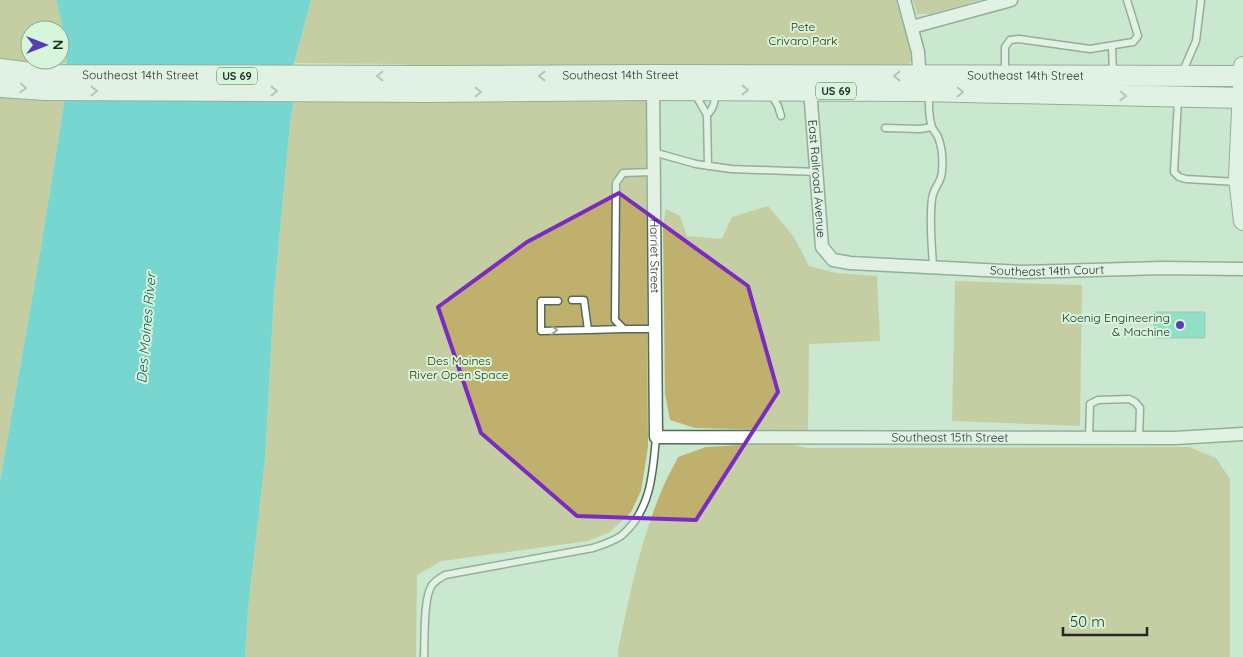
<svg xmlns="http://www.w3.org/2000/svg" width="1243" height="657" viewBox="0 0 1243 657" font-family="Quicksand,sans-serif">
	<rect width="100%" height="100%" fill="#c9e8cf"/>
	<path fill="#c0b06e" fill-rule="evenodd" d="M 0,0 L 56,0 L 67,46 L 66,63 L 46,66 L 0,65 ZM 30,30 L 60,30 L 60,60 L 30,60 Z
		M 311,0 L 896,0 L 910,50 L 911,60 L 908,66 L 429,67 L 398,64 L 294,63 Z
		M 913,0 L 980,0 L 930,14 L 917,14 Z
		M 0,95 L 65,97 L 41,247 L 0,482 Z
		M 294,100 L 429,101 L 646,100 L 648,447 L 641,491 L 631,512 L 610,532 L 588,541 L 442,561 L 417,575 L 416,657 L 245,657 L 248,610 L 265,459 L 274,295 L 290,124 Z
		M 768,206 L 794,237 L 809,266 L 836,273 L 877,276 L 880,341 L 809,344 L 808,431 L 695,428 L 670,420 L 665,394 L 663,224 L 666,209 L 680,216 L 687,236 L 722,239 L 732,217 Z
		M 955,281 L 1082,285 L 1080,426 L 952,421 Z
		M 780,441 L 807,448 L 1189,447 L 1216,458 L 1230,479 L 1230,657 L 618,657 L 618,650 C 630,594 641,537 664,485 C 668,475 674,466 678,457 L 706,447 L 741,445 Z"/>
	<path fill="#18c2d2" d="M 56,0 L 311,0 L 294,63 L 294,100 L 290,124 L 274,295 L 265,459 L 248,610 L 245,657 L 0,657 L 0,482 L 41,247 L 65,97 L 67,46 Z"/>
	<path fill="#4dd7be" stroke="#729a91" d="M 1154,312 L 1205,312 L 1205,338 L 1154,338 Z"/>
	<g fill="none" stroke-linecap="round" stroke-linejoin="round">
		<g stroke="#506b56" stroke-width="9">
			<path id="lane" d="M 1112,46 L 1113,74
				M 1005,72 L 1005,47 L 1010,40 L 1019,39 L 1090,49 L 1133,42 L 1138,36 L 1127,0
				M 1182,73 L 1196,41 L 1201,0
				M 929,93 C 929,104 928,116 932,127 C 933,130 936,133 938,137 C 942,147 943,160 942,171 C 942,182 933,188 932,199 C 929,221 932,245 933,267
				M 695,94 L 707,115 L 708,166
				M 771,94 L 778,106 L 781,116
				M 1178,100 L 1174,172 L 1179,177 L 1186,179 L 1237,182
				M 707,115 C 714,108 715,102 715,92
				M 885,128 L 920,129 L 932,127
				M 653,152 L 696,164 L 731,169 L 817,172
				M 653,172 L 623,173 L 616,183 L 615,320 L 624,329 L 655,329
				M 558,301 L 541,301 L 541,331 L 588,330 L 584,300 L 572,300
				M 588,330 L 624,329
				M 1089,438 L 1090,404 L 1098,400 L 1129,399 L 1135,402 L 1140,408 L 1139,438
				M 424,657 C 425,640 423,598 432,585 C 436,580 440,578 445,575 L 593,548 C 602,545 612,542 621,536 C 651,511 653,473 656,437"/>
		</g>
		<g stroke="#506b56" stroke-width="15">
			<g id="street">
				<path d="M 904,0 L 918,52 L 920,81"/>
				<path d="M 912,27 L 1011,0"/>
				<path id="s1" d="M 653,85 L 656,437 L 1175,438 L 1243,434"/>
				<path id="s2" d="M 811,85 L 811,102 L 822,247 L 833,260 L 850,263 L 1023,272 L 1162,268 L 1243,269"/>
			</g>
		</g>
		<g stroke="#506b56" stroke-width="20">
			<path id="secondary" d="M 1243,66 L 1238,178 L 1243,221"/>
		</g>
		<g stroke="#506b56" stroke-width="22">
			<g id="primary">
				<path id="s3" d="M 0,69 L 46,75 L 429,76 L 653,75 L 1243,76"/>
				<path d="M 0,87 L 46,90 L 429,92 L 653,90 L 920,91 L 1243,98"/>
			</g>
		</g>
		<use href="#lane" stroke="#fff" stroke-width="6"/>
		<use href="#street" stroke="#fff" stroke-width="12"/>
		<use href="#secondary" stroke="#fff" stroke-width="18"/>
		<use href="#primary" stroke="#fff" stroke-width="20"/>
	</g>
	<defs><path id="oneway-chevron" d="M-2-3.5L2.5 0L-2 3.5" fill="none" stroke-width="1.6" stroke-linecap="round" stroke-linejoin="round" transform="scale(1.25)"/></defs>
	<g stroke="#9aa09c">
		<use href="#oneway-chevron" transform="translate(380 76) rotate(-180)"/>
		<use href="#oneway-chevron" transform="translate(542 76) rotate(180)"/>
		<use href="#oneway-chevron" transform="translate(897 76) rotate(-180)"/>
		<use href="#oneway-chevron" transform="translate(23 88) rotate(5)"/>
		<use href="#oneway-chevron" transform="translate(745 90)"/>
		<use href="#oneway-chevron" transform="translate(94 91)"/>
		<use href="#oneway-chevron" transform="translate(274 91)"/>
		<use href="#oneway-chevron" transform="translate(478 92)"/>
		<use href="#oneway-chevron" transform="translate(960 92) rotate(1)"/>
		<use href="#oneway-chevron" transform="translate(1123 96) rotate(1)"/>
		<use href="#oneway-chevron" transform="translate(554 330) rotate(-1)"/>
	</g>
	<path d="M0 0H1243V657H0ZM 619,193 L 748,286 L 778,392 L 696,520 L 577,516 L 481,433 L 438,307 L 527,242 Z" fill="#c9e8cf" fill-opacity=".55" fill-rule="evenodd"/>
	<path fill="none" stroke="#7b2cbf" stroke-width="4" stroke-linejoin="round" d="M 619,193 L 748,286 L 778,392 L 696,520 L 577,516 L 481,433 L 438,307 L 527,242 Z"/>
	<circle fill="#583db5" stroke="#d6f6dc" stroke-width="2" cx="1180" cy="325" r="5"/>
	<g text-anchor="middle" stroke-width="4" stroke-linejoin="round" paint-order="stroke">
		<g fill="#d6f6dc" stroke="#56685a" stroke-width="1">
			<rect x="217" y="67.5" width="40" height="17" rx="4"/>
			<rect x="816" y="82.5" width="40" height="17" rx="4"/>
		</g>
		<g font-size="11" font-weight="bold" fill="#1f2b22">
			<text x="237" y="80">US 69</text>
			<text x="836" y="95">US 69</text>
		</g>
		<g font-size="12" fill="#342b00" stroke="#d6f6dc">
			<text x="803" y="31">Pete<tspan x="803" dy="14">Crivaro Park</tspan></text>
			<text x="459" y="365">Des Moines<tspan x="459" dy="14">River Open Space</tspan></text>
		</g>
		<g font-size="12" fill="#1f2b22" stroke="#d6f6dc">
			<text dy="4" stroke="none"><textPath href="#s3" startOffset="141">Southeast 14th Street</textPath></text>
			<text dy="4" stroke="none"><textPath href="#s3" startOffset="621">Southeast 14th Street</textPath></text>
			<text dy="4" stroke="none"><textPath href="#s3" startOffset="1026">Southeast 14th Street</textPath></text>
			<text dy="4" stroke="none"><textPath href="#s2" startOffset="94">East Railroad Avenue</textPath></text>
			<text dy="4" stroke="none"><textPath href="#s1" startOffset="171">Harriet Street</textPath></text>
			<text dy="4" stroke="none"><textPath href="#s2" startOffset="394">Southeast 14th Court</textPath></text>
			<text dy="4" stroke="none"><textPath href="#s1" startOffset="646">Southeast 15th Street</textPath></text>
		</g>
		<g font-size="12" fill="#1f2b22" stroke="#d6f6dc" text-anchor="end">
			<text x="1170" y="322">Koenig Engineering<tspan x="1170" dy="14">&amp; Machine</tspan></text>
		</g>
		<g font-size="14" font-style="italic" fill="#16555b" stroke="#d6f6dc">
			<text transform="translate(146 328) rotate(-85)" y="5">Des Moines River</text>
		</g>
	</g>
	<g transform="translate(45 45) rotate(90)"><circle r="24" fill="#d6f6dc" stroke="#8da592"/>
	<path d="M0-4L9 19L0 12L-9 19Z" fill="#583db5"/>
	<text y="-8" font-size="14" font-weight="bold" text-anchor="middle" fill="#1f2b22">N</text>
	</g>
	<path d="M1063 627v8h84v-8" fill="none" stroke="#1f2b22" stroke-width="2.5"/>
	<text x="1070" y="627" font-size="15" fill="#1f2b22" stroke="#d6f6dc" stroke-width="4" paint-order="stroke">50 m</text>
</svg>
